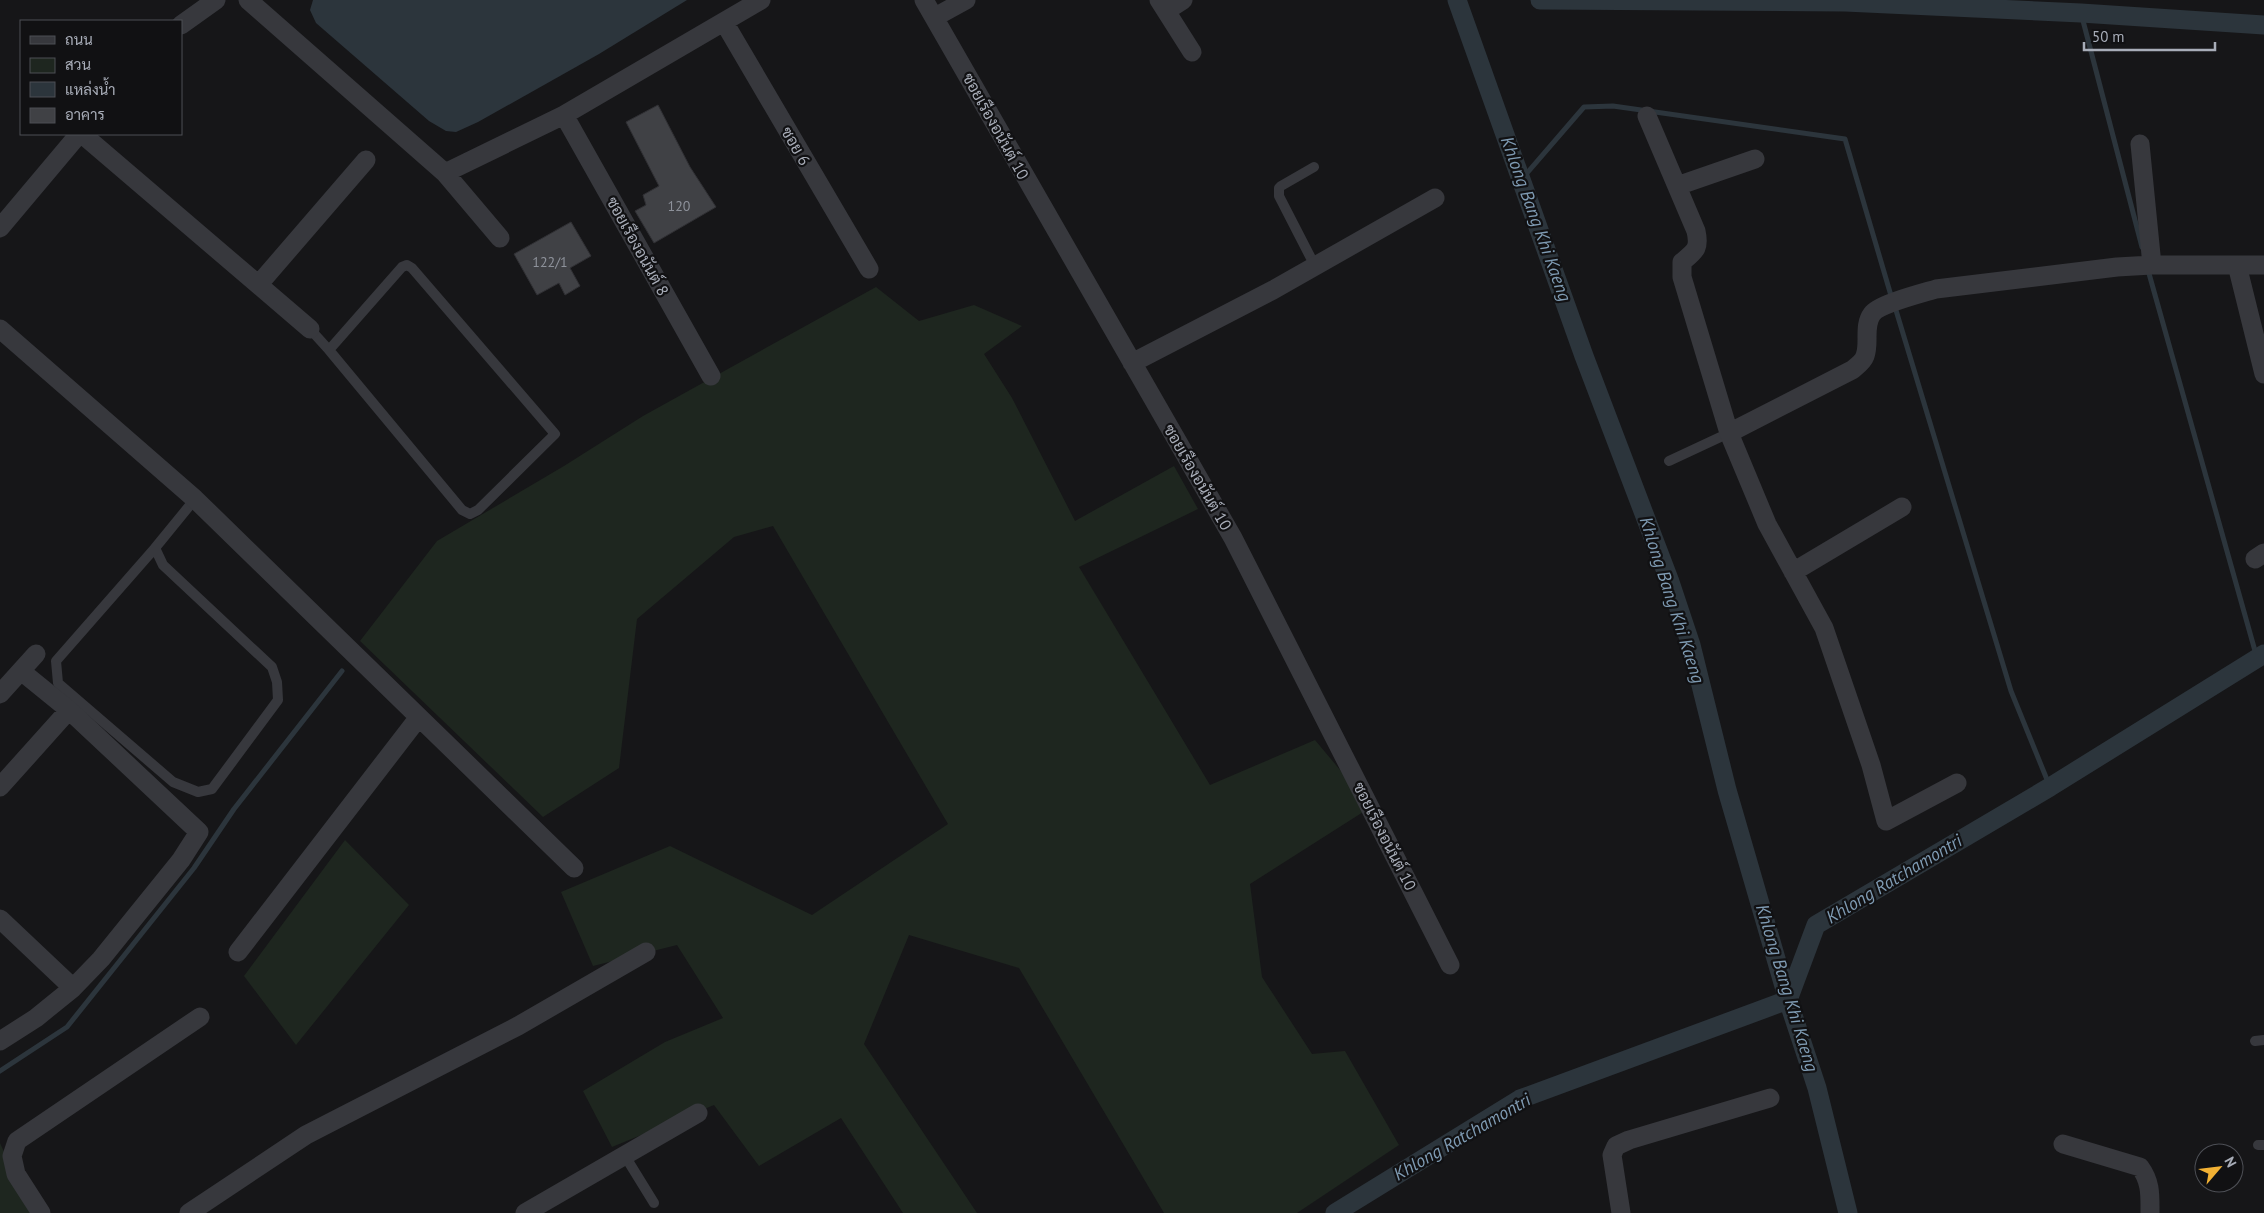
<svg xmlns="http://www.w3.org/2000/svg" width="2264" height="1213" viewBox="0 0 2264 1213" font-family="'PT Sans',Sarabun,sans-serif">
	<rect width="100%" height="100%" fill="#161618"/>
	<path fill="#1e261f" d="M 876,287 L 919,321 L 974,305 L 1022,326 L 984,354 L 1012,398 L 1075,521 L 1174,466 L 1198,509 L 1079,567 L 1210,785 L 1315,740 L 1371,807 L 1250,884 L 1262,977 L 1312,1054 L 1345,1051 L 1399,1145 L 1297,1213 L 1164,1213 L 1019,968 L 909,935 L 864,1044 L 977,1213 L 903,1213 L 841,1118 L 759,1166 L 714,1105 L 612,1147 L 583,1091 L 665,1042 L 723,1018 L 677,945 L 593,966 L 561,892 L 670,846 L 812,915 L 948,824 L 773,526 L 734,537 L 637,619 L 619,768 L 543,817 L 360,641 L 437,541 L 564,466 L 643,416 Z
		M 345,840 L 409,905 L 296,1045 L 244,976 Z
		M 0,1143 L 32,1213 L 0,1213 Z"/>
	<path fill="#2c353c" d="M 313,0 L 687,0 L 599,54 L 478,122 L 456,132 L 446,131 L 429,121 L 316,23 L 310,10 Z"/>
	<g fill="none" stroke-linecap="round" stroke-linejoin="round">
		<path stroke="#2c353c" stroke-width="5" d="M 2081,13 L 2142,247
			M 1521,180 L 1584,107 L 1613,106 L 1845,139 L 1892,299
			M 2148,270 L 2257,658
			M 1895,307 L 2011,691 L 2050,787
			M 0,1071 L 67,1027 L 194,868 L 234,809 L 342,671"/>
		<path stroke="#2c353c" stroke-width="19" d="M 1457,0 L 1584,356 L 1670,582 L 1691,645 L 1727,790 L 1788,1000 L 1817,1088 L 1848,1213
			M 1540,0 L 1845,2 L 2081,13 L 2264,25
			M 1335,1213 L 1520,1099 L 1788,1000 L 1816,925 L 2050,787 L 2264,654"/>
	</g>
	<path fill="#404145" stroke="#303034" d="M 658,105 L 690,167 L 716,207 L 654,243 L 635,211 L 646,205 L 643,195 L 659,186 L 626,122 Z
		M 571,222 L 591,256 L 570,268 L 580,286 L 565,295 L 559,283 L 537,295 L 514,254 Z"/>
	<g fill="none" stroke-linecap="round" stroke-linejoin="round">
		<path stroke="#37383d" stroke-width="10" d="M 1314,167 L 1281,186 L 1279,188 L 1279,196 L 1315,266
			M 310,329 L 329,350 L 462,510 L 470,514 L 478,510 L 555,434 L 412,268 L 407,265 L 402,267 L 329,350
			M 1669,461 L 1729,433
			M 155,548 L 56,661 L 58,683 L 173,782 L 198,792 L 212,789 L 278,700 L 277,682 L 272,667 L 163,565 L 155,548 L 195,499
			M 2255,1041 L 2264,1040
			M 2258,1145 L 2264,1145
			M 625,1156 L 654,1203"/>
		<path stroke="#37383d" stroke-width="19" d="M 248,0 L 445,173 L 500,238
			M 924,0 L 1233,538 L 1450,965
			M 1159,0 L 1192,52
			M 1166,11 L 1183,0
			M 935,17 L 966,0
			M 724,22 L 869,269
			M 181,25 L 216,0
			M 564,115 L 711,376
			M 1647,116 L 1696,231 C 1700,249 1695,251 1682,262 L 1682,277 L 1729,433 L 1767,524 L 1824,628 L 1871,765 L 1886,821 L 1957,783
			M 82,134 L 310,329
			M 2140,144 L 2152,265
			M 445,173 L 564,115 L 761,0
			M 1677,186 L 1755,159
			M 0,228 L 79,134
			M 2237,265 L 2264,374
			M 259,284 L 366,160
			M 0,329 L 195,499 L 574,868
			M 1132,363 L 1273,290 L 1435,198
			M 1729,433 L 1852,370 C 1857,366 1863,362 1865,356 C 1870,343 1863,326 1872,314 C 1879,304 1923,293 1936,289 L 2117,267 L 2152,265 L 2264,265
			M 2255,559 L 2264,553
			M 1793,572 L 1902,507
			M 0,694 L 36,654
			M 0,787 L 69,710
			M 0,919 L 73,988
			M 238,952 L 419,717
			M 0,1041 L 36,1018 L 73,988 L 101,959 L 181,860 L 199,832 L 69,710 L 21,671
			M 2063,1144 L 2140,1167 C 2151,1182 2150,1195 2150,1213
			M 41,1213 L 16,1174 L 12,1156 L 17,1141 L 200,1017
			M 189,1213 L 306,1135 L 518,1026 L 646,952
			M 525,1213 L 698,1113
			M 1621,1213 L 1612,1155 L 1616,1146 L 1629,1140 L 1770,1098"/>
	</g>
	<g text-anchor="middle" stroke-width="4.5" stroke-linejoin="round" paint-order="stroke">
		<g font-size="14" fill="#8e929b">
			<text x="679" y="211">120</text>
			<text x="550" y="267">122/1</text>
		</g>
		<g font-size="16" fill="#a8adb8" stroke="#111113">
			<text transform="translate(996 126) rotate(61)" y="6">ซอยเรืองอนันต์ 10</text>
			<text transform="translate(796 146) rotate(60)" y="6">ซอย 6</text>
			<text transform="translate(638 246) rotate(61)" y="6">ซอยเรืองอนันต์ 8</text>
			<text transform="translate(1198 477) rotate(60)" y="6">ซอยเรืองอนันต์ 10</text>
			<text transform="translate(1385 836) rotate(63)" y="6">ซอยเรืองอนันต์ 10</text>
		</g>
		<g font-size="18" font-style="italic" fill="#7f9bb3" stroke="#111113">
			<text transform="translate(1536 219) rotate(70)" y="6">Khlong Bang Khi Kaeng</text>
			<text transform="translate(1672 600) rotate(72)" y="6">Khlong Bang Khi Kaeng</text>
			<text transform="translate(1894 879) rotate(-31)" y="6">Khlong Ratchamontri</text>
			<text transform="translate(1787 988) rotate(73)" y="6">Khlong Bang Khi Kaeng</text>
			<text transform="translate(1462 1137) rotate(-30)" y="6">Khlong Ratchamontri</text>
		</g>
	</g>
	<rect x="20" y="20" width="162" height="115" fill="#111113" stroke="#4d4f55"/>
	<rect x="30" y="36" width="25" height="8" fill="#37383d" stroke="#4d4f55"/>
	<text x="65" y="45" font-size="15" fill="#a8adb8">ถนน</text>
	<rect x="30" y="58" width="25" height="15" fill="#1e261f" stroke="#4d4f55"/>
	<text x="65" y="70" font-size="15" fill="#a8adb8">สวน</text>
	<rect x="30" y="82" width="25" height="15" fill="#2c353c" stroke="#4d4f55"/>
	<text x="65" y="95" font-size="15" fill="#a8adb8">แหล่งน้ำ</text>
	<rect x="30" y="108" width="25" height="15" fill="#404145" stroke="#4d4f55"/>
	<text x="65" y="120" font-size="15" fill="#a8adb8">อาคาร</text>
	<g transform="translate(2219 1168) rotate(62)"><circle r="24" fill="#111113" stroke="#4d4f55"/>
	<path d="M0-4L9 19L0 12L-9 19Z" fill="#f2b134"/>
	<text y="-8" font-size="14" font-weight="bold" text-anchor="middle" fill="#a8adb8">N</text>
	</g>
	<path d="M2084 42v8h131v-8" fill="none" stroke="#a8adb8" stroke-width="2.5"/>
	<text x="2092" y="42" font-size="15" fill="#a8adb8" stroke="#111113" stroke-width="4" paint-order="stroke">50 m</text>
</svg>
